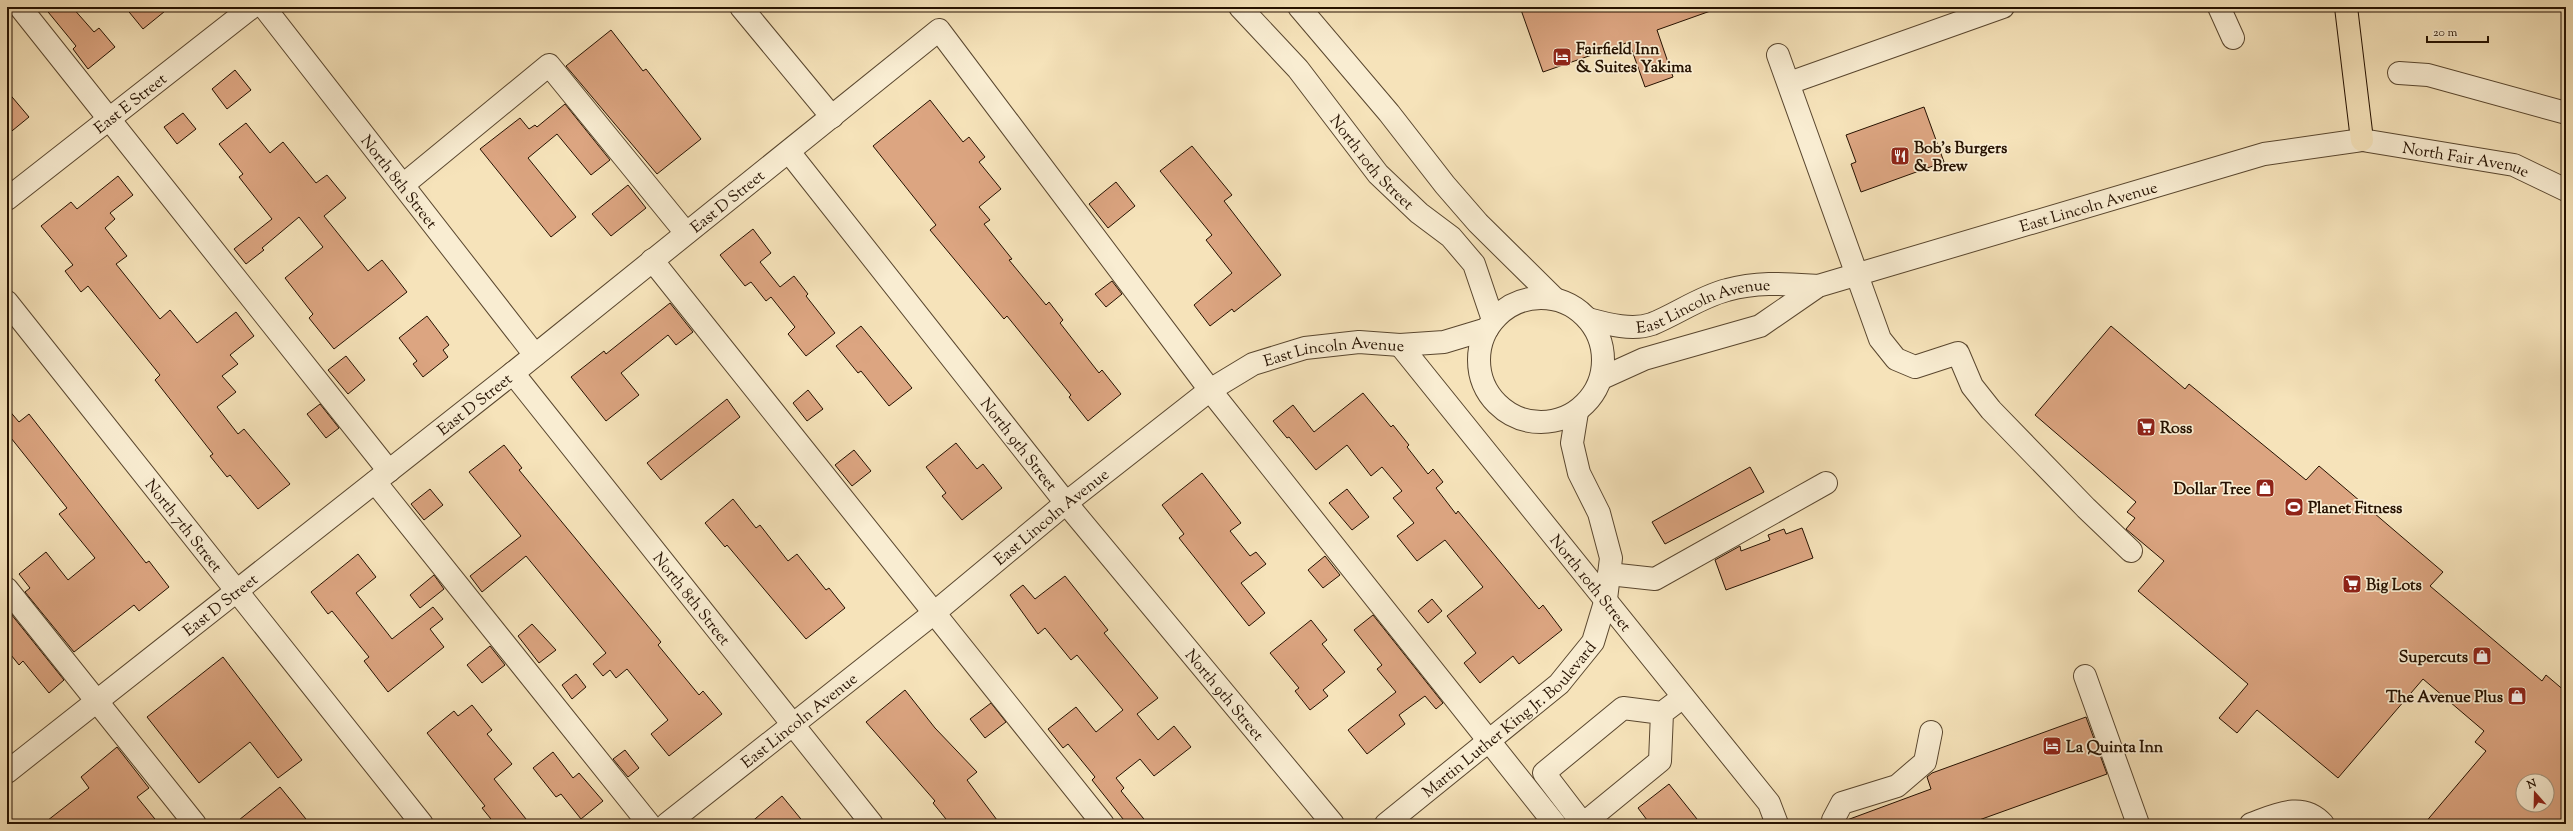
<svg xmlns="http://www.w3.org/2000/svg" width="2573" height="831" viewBox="0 0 2573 831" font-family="'Sorts Mill Goudy',serif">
	<rect width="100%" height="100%" fill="#f6e3ba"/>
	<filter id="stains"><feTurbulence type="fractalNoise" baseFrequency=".005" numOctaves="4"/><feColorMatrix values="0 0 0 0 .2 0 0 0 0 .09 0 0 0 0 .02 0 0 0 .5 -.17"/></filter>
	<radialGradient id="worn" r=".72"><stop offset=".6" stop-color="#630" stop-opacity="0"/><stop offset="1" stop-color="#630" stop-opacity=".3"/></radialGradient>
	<path fill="#dca581" stroke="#251100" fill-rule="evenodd" d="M 44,7 L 72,7 L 94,32 L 99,28 L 115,47 L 88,69 L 73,49 L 76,46 Z
		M 125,7 L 170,7 L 143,29 Z
		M 1520,7 L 1716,7 L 1716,9 L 1657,30 L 1673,77 L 1645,87 L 1629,42 L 1543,72 Z
		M 611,30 L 643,71 L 646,69 L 701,139 L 657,174 L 566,66 Z
		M 235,70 L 251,90 L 227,109 L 212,89 Z
		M 7,91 L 29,117 L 7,135 Z
		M 930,100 L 963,142 L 969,137 L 985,157 L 979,162 L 1001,189 L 979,207 L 990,220 L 984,224 L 1012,259 L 1009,260 L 1046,305 L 1049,302 L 1063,320 L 1060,323 L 1099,373 L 1102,370 L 1121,394 L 1088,421 L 1069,397 L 1071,395 L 1007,316 L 1004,319 L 930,230 L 936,225 L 873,146 Z
		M 565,104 L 610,160 L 591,175 L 557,134 L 528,158 L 576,217 L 551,237 L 480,149 L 520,118 L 529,129 L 535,125 L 537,127 Z
		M 1924,107 L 1944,162 L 1861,192 L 1851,164 L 1856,162 L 1846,135 Z
		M 183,113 L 196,129 L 177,144 L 164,127 Z
		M 246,123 L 270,153 L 283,142 L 316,183 L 327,175 L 346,198 L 324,216 L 368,271 L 382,260 L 407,292 L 334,349 L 309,318 L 313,314 L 285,278 L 323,247 L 299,217 L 262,248 L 264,250 L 246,264 L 234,249 L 272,219 L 239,177 L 243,174 L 219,144 Z
		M 1192,146 L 1232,195 L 1224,201 L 1281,275 L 1234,312 L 1232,309 L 1210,326 L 1194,305 L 1232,273 L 1206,240 L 1212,235 L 1160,171 Z
		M 118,176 L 133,195 L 110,213 L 115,219 L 105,228 L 127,256 L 116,264 L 160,319 L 170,310 L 197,343 L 236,312 L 254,336 L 230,355 L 238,364 L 222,376 L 236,392 L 217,407 L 238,434 L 244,429 L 290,484 L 258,509 L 230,475 L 227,477 L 210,456 L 213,454 L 155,380 L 160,375 L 88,286 L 81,292 L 65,271 L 73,265 L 41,226 L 71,202 L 77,209 Z
		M 1116,182 L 1135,206 L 1108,228 L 1089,204 Z
		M 628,185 L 646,208 L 611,236 L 592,214 Z
		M 753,229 L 771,253 L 760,262 L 780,287 L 794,276 L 808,294 L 806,296 L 835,333 L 806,356 L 788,334 L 795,327 L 771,297 L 766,301 L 751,282 L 745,286 L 720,255 Z
		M 1112,281 L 1122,294 L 1106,307 L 1095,294 Z
		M 670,303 L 693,332 L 676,345 L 668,335 L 621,373 L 639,395 L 606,421 L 571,377 L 604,351 L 606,354 Z
		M 427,316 L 449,345 L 443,350 L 448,357 L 423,377 L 413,364 L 417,361 L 399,338 Z
		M 861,326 L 912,388 L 889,406 L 861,371 L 858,373 L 836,346 Z
		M 2111,326 L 2185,389 L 2189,384 L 2306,480 L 2319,466 L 2443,572 L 2430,586 L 2542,681 L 2546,675 L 2566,692 L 2566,824 L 2424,824 L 2486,751 L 2475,742 L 2484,731 L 2423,679 L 2338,778 L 2257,710 L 2237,733 L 2219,718 L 2248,684 L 2138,591 L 2164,561 L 2126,529 L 2135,518 L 2127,512 L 2136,502 L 2035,415 ZM 2523,781 L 2547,781 L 2547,805 L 2523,805 Z
		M 346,356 L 365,380 L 348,394 L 328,370 Z
		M 808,390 L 823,409 L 807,421 L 793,403 Z
		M 1363,393 L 1391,427 L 1393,425 L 1409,445 L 1407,447 L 1428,474 L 1433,469 L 1443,482 L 1436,488 L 1456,514 L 1458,511 L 1539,609 L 1543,605 L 1562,630 L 1519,664 L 1513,656 L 1480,683 L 1464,663 L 1476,653 L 1447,616 L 1483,587 L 1445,540 L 1417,561 L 1397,536 L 1414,523 L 1393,498 L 1402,491 L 1382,467 L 1371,476 L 1347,445 L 1316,470 L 1289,437 L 1287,438 L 1273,421 L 1293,405 L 1314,432 Z
		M 727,399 L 740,417 L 661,480 L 647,463 Z
		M 320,404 L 339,428 L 326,438 L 307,414 Z
		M 7,408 L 19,422 L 29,414 L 146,563 L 149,561 L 169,587 L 139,611 L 134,605 L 74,652 L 25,592 L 30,588 L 19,574 L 46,552 L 68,580 L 95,558 L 59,514 L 67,508 L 7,433 Z
		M 956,443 L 977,469 L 983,464 L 1002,488 L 962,520 L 942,496 L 946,493 L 926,467 Z
		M 504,445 L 522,468 L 519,470 L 661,642 L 658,645 L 699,695 L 703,691 L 722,714 L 669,756 L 651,734 L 668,720 L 627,669 L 616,678 L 610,670 L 603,676 L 593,664 L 606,653 L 526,556 L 482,592 L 470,576 L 521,536 L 469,472 Z
		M 854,450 L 871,471 L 852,486 L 835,465 Z
		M 1750,467 L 1764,492 L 1665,544 L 1652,522 Z
		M 1202,473 L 1241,523 L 1230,531 L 1250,556 L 1256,552 L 1266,564 L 1241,583 L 1265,613 L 1249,626 L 1179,538 L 1184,534 L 1162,505 Z
		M 430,489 L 443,505 L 424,520 L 411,504 Z
		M 1347,489 L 1369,517 L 1352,530 L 1329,503 Z
		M 733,499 L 756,528 L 760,525 L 788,561 L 797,554 L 826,590 L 829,588 L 845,608 L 806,639 L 727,545 L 725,547 L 705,523 Z
		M 1802,528 L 1813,558 L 1726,590 L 1715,560 L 1740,546 L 1741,551 L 1770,540 L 1768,535 L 1784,529 L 1786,534 Z
		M 358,554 L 376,577 L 356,593 L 392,639 L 433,607 L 443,619 L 430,629 L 444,647 L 388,692 L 364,661 L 369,657 L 332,611 L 328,614 L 311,592 Z
		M 1325,556 L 1340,575 L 1323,588 L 1308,570 Z
		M 434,575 L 444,589 L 420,608 L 410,595 Z
		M 1065,576 L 1108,630 L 1104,633 L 1158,698 L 1137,714 L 1158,740 L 1174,726 L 1191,747 L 1154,776 L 1140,759 L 1116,778 L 1124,788 L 1121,791 L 1148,824 L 1127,824 L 1092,780 L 1095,777 L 1068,744 L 1063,748 L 1048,729 L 1076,707 L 1096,732 L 1123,710 L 1077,655 L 1071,660 L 1045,628 L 1038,634 L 1010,595 L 1023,585 L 1035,599 Z
		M 1432,599 L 1442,611 L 1428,623 L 1418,611 Z
		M 7,609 L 64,680 L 49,693 L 23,661 L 19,665 L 7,650 Z
		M 1373,615 L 1443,703 L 1436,709 L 1425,696 L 1399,715 L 1405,724 L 1367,754 L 1348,730 L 1396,692 L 1377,669 L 1382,665 L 1354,630 Z
		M 1311,620 L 1327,640 L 1322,644 L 1345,672 L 1323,690 L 1328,696 L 1310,710 L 1295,691 L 1299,688 L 1270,653 Z
		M 532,624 L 556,650 L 539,663 L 518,636 Z
		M 490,646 L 505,665 L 482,683 L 467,665 Z
		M 223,657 L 302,760 L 278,778 L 250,742 L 199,783 L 147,717 Z
		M 576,674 L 586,687 L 572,699 L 562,685 Z
		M 905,690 L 935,728 L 977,772 L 967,780 L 1000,824 L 950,824 L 933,803 L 935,801 L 866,722 Z
		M 991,703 L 1006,722 L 985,738 L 970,719 Z
		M 472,705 L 492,730 L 487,734 L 512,764 L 494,779 L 530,824 L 495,824 L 482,808 L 485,806 L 427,733 L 454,711 L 458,716 Z
		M 2086,717 L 2107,774 L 1968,824 L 1846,824 L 1847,820 L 1931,789 L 1927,777 L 1932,773 Z
		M 117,747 L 149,788 L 137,797 L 159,824 L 43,824 L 89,788 L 81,777 Z
		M 625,750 L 639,768 L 628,777 L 613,759 Z
		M 553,752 L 573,778 L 579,773 L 603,801 L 581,819 L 561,794 L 556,797 L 533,768 Z
		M 1669,784 L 1701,824 L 1650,824 L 1638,808 Z
		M 280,787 L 310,824 L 234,824 Z
		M 782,796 L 805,824 L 749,824 Z"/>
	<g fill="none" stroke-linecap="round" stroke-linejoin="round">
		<g stroke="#59462e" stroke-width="24">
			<g id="minor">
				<path d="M 20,7 L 389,471"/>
				<path id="s1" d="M 264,7 L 535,355"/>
				<path d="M 741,7 L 832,117"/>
				<path id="s2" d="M 1240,7 L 1298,69 L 1378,174 L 1419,213 L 1451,237 L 1474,264 L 1493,320"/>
				<path d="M 1299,7 L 1389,113 L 1445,185 L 1478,223 L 1555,299"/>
				<path d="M 2219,7 L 2233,38"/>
				<path d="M 1778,55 L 1880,339 L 1896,359 L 1915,367 L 1958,353 L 1972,386 L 1991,410 L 2086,508 L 2131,551"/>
				<path d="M 2399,73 L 2428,75 L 2566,113"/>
				<path d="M 1789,83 L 2003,7"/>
				<path id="s3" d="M 789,152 L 1066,503 L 1333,824"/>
				<path d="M 403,185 L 549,65 L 686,233"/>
				<path id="s4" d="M 7,199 L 252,7"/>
				<path d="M 652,260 L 1103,824"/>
				<circle cx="1541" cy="360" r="62"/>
				<path id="s5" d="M 7,302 L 422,824"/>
				<path id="s6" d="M 1588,319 C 1607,324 1632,331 1652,324 C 1677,314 1700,297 1727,290 C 1758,281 1787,284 1818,286"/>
				<path id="s7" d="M 1400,345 L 1769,803 L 1777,824"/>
				<path id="s8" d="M 513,373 L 872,824"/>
				<path id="s9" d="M 1602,378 L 1644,359 L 1760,326 L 1818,286 L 2264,154 L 2362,140 L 2514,165 L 2566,190"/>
				<path d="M 375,482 L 649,824"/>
				<path d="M 1609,574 L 1655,579 L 1826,483"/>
				<path d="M 7,589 L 195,824"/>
				<path d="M 2085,676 L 2138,824"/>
				<path d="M 1662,713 L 1623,708 L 1544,773 L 1583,824 L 1660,761 L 1662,713 L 1683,697"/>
				<path id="s10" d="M 7,772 L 513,373 L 939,30 L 1210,390 L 1555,824"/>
				<path id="s11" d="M 667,824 L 934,613 L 1066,503 L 1210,390 L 1253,364 L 1305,348 L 1359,342 L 1400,345 L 1444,342 L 1487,329"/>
				<path id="s12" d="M 1386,824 L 1559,684 L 1593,642 L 1606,599 L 1611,558 L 1599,513 L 1579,473 L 1572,443 L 1577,412"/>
				<path d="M 1834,824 L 1833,820 L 1842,803 L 1897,786 L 1925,762 L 1931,732"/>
				<path d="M 2251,824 C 2276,815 2302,801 2323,824"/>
			</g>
		</g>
		<g stroke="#251100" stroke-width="24">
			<path id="highway" d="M 2346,7 L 2362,140"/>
		</g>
		<use href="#minor" stroke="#f9edd2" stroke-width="22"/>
		<use href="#highway" stroke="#f6e3ba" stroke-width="22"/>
	</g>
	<defs>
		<g id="hotel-square" transform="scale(1)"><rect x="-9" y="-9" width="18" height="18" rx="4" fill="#8f2418" stroke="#f9edd2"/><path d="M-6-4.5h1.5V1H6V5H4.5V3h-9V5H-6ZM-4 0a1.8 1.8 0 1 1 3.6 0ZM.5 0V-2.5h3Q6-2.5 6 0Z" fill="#fff"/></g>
		<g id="restaurant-square" transform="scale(1)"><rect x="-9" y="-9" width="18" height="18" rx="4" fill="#8f2418" stroke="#f9edd2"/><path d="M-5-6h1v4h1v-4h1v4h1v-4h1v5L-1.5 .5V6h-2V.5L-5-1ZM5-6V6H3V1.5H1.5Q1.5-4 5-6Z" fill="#fff"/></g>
		<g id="supermarket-square" transform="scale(1)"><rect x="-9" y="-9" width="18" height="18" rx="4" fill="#8f2418" stroke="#f9edd2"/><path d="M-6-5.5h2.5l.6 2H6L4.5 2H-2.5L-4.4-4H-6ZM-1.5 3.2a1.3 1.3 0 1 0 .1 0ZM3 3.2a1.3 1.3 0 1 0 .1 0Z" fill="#fff"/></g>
		<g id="shop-square" transform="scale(1)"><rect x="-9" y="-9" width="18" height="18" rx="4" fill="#8f2418" stroke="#f9edd2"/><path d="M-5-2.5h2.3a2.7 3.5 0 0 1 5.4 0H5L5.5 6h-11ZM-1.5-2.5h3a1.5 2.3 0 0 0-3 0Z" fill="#fff"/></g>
		<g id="stadium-square" transform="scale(1)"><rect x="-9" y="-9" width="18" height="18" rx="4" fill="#8f2418" stroke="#f9edd2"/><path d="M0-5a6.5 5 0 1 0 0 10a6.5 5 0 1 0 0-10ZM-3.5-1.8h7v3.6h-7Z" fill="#fff"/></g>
	</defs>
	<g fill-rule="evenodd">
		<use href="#hotel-square" x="1562" y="57"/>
		<use href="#restaurant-square" x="1900" y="156"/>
		<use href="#supermarket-square" x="2146" y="427"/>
		<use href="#shop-square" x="2265" y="488"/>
		<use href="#stadium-square" x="2294" y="507"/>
		<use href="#supermarket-square" x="2352" y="584"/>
		<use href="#shop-square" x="2482" y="656"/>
		<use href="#shop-square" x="2517" y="696"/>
		<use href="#hotel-square" x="2052" y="746"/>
	</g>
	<g text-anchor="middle" stroke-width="3.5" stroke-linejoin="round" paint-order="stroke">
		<g font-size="16" font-weight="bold" fill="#251100" stroke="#f9edd2" text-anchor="start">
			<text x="1576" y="54">Fairfield Inn<tspan x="1576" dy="18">&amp; Suites Yakima</tspan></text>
			<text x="1914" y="153">Bob's Burgers<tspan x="1914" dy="18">&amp; Brew</tspan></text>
			<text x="2160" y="433">Ross</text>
			<text x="2251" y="494" text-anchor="end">Dollar Tree</text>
			<text x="2308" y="513">Planet Fitness</text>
			<text x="2366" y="590">Big Lots</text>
			<text x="2468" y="662" text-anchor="end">Supercuts</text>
			<text x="2503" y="702" text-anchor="end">The Avenue Plus</text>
			<text x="2066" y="752">La Quinta Inn</text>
		</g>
		<g font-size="16" fill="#251100" stroke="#f9edd2">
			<text dy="6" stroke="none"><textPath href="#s4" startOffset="156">East E Street</textPath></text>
			<text dy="6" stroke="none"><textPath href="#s9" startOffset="907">North Fair Avenue</textPath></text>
			<text dy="6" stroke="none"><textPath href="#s2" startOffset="204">North 10th Street</textPath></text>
			<text dy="6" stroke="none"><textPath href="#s1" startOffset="221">North 8th Street</textPath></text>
			<text dy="6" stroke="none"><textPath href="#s10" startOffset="919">East D Street</textPath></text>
			<text dy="6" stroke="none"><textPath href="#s9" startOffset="519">East Lincoln Avenue</textPath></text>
			<text dy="6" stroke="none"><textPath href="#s6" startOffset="120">East Lincoln Avenue</textPath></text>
			<text dy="6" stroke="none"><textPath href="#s11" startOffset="828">East Lincoln Avenue</textPath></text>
			<text dy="6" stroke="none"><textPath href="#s10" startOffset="595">East D Street</textPath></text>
			<text dy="6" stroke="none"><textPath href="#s3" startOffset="372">North 9th Street</textPath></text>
			<text dy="6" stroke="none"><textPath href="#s11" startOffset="492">East Lincoln Avenue</textPath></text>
			<text dy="6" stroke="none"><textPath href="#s5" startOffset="285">North 7th Street</textPath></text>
			<text dy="6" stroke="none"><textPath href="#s7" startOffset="305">North 10th Street</textPath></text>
			<text dy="6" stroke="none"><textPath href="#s8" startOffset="288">North 8th Street</textPath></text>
			<text dy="6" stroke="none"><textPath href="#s10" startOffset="271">East D Street</textPath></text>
			<text dy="6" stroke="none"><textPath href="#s3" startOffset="696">North 9th Street</textPath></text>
			<text dy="6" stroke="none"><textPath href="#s12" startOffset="162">Martin Luther King Jr. Boulevard</textPath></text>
			<text dy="6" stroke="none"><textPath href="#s11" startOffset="168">East Lincoln Avenue</textPath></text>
		</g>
	</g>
	<rect width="2573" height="831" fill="none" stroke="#f6e3ba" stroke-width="24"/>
	<rect x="8" y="8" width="2557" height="815" fill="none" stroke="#251100" stroke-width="2"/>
	<rect x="12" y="12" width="2549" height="807" fill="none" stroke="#251100"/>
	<g transform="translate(2535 793) rotate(340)"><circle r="19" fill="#f9edd2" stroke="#a4957e"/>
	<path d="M0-3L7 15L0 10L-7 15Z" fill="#8f2418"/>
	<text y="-6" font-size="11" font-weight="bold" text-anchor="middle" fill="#251100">N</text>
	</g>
	<path d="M2427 36v6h61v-6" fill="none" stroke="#251100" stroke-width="2"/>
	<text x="2433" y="36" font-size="12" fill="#251100" stroke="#f9edd2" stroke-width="3" paint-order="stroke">20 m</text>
	<rect width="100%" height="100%" filter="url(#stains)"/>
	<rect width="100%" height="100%" fill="url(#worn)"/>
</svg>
